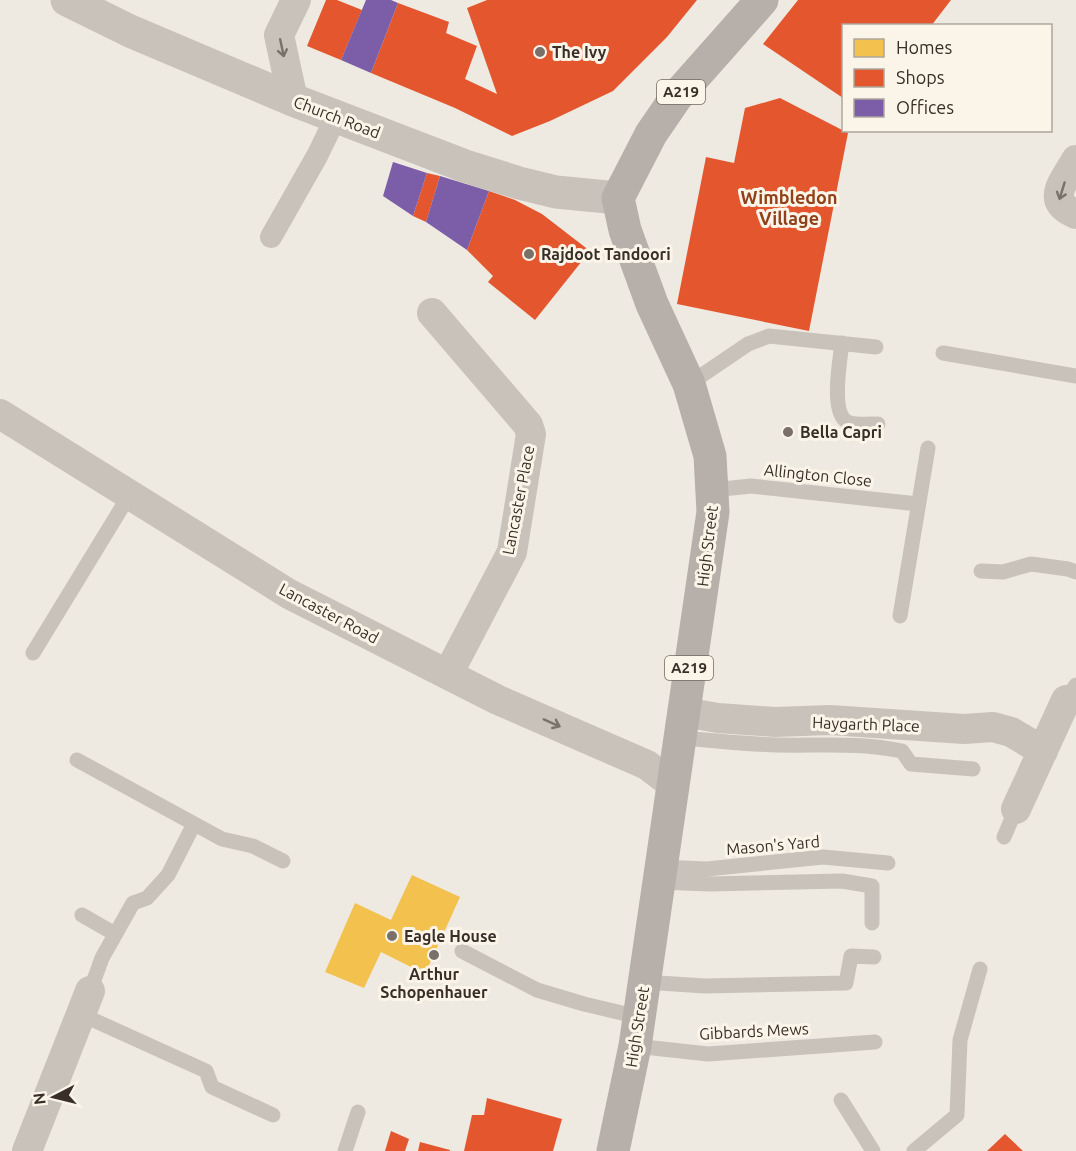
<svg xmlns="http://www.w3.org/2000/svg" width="1076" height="1151" viewBox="0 0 1076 1151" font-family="Ubuntu,sans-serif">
	<rect width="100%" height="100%" fill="#eeeae2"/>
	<path fill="#f2c14e" d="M 412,875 L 460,897 L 425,974 L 381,952 L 364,988 L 325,972 L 355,903 L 391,920 Z"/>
	<path fill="#e4572e" d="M 326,0 L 337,0 L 362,10 L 341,60 L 307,46 Z
		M 487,0 L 697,0 L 667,37 L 613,91 L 550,121 L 512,136 L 455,108 L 371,73 L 398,3 L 449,22 L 446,33 L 477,46 L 465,79 L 497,94 L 467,8 Z
		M 798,0 L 951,0 L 931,26 L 843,26 L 843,98 L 763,44 Z
		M 780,98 L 848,133 L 809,331 L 677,304 L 706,157 L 734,163 L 745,108 Z
		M 427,173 L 440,176 L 426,222 L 413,216 Z
		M 489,191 L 515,200 L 542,214 L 590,251 L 535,320 L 488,282 L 493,276 L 467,250 Z
		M 487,1098 L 562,1119 L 553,1151 L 464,1151 L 472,1115 L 484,1115 Z
		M 391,1131 L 409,1139 L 405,1151 L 385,1151 Z
		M 1005,1134 L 1023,1151 L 987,1151 Z
		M 420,1142 L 450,1150 L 450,1151 L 418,1151 Z"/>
	<path fill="#7b5ea7" d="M 366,0 L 391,0 L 398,3 L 371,73 L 341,60 Z
		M 393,162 L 427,173 L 413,216 L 383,196 Z
		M 440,176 L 489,191 L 467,250 L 426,222 Z"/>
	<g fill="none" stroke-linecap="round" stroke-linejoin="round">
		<path stroke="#c8c2bb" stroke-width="15" d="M 842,343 C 840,361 829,417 850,423 C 858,425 870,424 878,424
			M 943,353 L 1076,376
			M 689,384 L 748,344 L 769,336 L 876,347
			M 713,490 L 751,486 L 918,504
			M 981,571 L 1003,572 L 1031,564 L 1068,569 L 1076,572
			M 900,616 L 928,448
			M 33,653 L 130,494
			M 1066,700 L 1076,685
			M 679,738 C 711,740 744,744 777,745 C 820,746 859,742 902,751 L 911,764 L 973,769
			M 77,760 L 222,839 L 253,846 L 283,861
			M 1004,837 L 1016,809
			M 660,867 L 707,869 L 823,857 L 888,863
			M 658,882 L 710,884 L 842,881 L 872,886 L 872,923
			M 82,915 L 115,934
			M 462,951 L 537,990 L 584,1004 L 639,1017
			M 644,982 L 705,986 L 846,983 L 851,956 L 874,957
			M 90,991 L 102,958 L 133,903 L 147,898 L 168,875 L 194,824
			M 80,1014 L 206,1071 L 212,1087 L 273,1115
			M 635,1046 L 708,1054 L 875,1042
			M 841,1100 L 873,1151
			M 345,1151 L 358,1112
			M 914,1151 L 957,1115 L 960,1040 L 980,969"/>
		<path stroke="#c8c2bb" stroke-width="22" d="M 271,237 L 317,156 L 336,117"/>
		<path stroke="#c8c2bb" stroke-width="30" d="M 293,100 L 279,35 L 296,0
			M 1076,160 C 1064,182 1044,201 1076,214
			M 432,313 L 528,425 L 531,434 L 512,552 L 448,674
			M 0,414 L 289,594 L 498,700 L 647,765 L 672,784
			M 683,712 L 718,718 L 775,722 L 830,720 L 964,729 L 993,727 L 1011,732 L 1043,751
			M 1016,809 L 1066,700
			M 27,1151 L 90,991"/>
		<path stroke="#c8c2bb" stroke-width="33" d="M 67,0 L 130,31 L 293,100 L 465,166 L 519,183 L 556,192 L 618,198"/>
		<path stroke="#b7b0aa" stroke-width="33" d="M 613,1151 L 635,1046 L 713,512 L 710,456 L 689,384 L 652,304 L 625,230 L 618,198 L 651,134 L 677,96 L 762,0"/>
	</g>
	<defs><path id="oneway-shaft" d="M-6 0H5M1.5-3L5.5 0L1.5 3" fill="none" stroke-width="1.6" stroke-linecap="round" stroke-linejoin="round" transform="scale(1.5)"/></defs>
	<g stroke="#79716a">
		<use href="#oneway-shaft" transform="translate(282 48) rotate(78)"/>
		<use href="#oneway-shaft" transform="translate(1062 191) rotate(107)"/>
		<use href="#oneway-shaft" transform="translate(552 723) rotate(24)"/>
	</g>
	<g fill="#787069" stroke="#fbf5e9" stroke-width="2">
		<circle cx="540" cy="52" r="6"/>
		<circle cx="529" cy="254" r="6"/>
		<circle cx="788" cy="432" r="6"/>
		<circle cx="392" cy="936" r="6"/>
		<circle cx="434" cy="955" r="6"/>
	</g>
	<g text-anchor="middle" stroke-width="6" stroke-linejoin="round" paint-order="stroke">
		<g fill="#fbf5e9" stroke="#736a62" stroke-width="1.5">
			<rect x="657" y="80" width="48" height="24" rx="4.5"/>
			<rect x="665" y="656" width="48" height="24" rx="4.5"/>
		</g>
		<g font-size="15" font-weight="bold" fill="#392f28">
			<text x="681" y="97">A219</text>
			<text x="689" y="673">A219</text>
		</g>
		<g font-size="16" font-weight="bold" fill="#392f28" stroke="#fbf5e9" text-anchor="start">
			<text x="552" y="58">The Ivy</text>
			<text x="541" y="260">Rajdoot Tandoori</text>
			<text x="800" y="438">Bella Capri</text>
			<text x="404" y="942">Eagle House</text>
			<text x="434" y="980" text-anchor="middle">Arthur<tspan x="434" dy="18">Schopenhauer</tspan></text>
		</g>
		<g font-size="16" fill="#392f28" stroke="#fbf5e9">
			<text transform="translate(337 117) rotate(21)" y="6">Church Road</text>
			<text transform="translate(818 475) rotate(6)" y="6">Allington Close</text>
			<text transform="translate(518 500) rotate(-79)" y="6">Lancaster Place</text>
			<text transform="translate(707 546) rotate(-83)" y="6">High Street</text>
			<text transform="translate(329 613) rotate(28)" y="6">Lancaster Road</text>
			<text transform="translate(866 724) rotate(2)" y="6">Haygarth Place</text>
			<text transform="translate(773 845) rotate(-5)" y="6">Mason's Yard</text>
			<text transform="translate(637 1027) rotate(-81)" y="6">High Street</text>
			<text transform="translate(754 1031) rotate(-3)" y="6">Gibbards Mews</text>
		</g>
		<g font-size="18" font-weight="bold" fill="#90411a" stroke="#fbf5e9">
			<text x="789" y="204">Wimbledon<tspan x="789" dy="21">Village</tspan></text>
		</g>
	</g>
	<rect x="842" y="24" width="210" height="108" fill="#fbf5e9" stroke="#ada69c" stroke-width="1.5"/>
	<rect x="854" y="39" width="30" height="18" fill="#f2c14e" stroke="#ada69c" stroke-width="1.5"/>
	<text x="896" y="54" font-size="18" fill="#392f28">Homes</text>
	<rect x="854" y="69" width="30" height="18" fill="#e4572e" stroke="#ada69c" stroke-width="1.5"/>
	<text x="896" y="84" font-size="18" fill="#392f28">Shops</text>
	<rect x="854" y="99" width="30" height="18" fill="#7b5ea7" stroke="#ada69c" stroke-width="1.5"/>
	<text x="896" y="114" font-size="18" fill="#392f28">Offices</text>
	<g transform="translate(54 1097) rotate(263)" stroke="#fbf5e9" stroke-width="4.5" paint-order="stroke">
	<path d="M0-4.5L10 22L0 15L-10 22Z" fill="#392f28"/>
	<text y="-9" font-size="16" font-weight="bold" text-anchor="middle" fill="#392f28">N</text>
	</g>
</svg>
